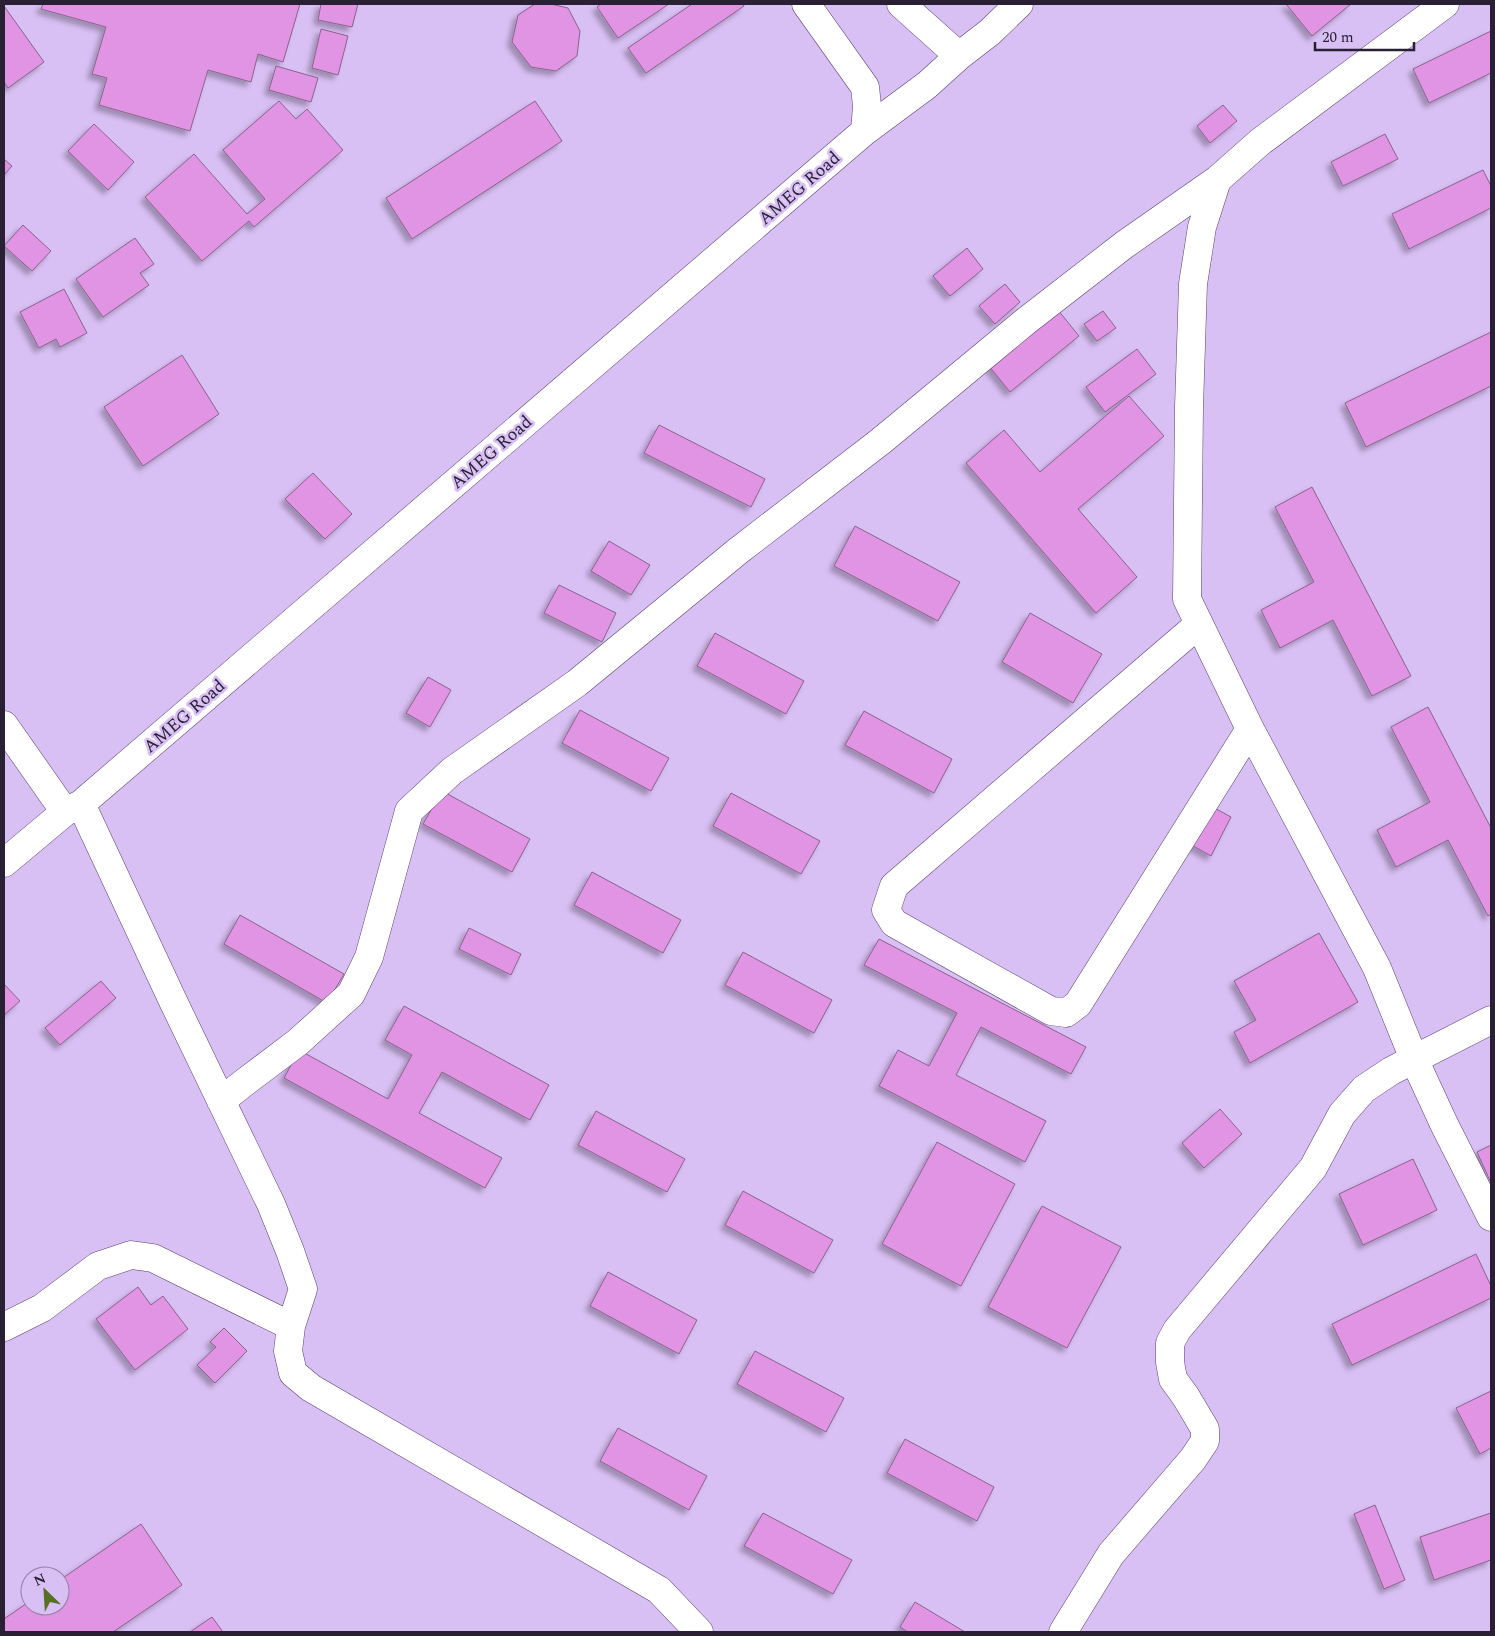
<svg xmlns="http://www.w3.org/2000/svg" width="1495" height="1636" viewBox="0 0 1495 1636" font-family="Spectral,serif">
	<defs>
		<filter id="shadow"><feDropShadow dx="-4.5" dy="4.5" stdDeviation="2.5" flood-color="#0004"/></filter>
	</defs>
	<rect width="100%" height="100%" fill="#d8bff4"/>
	<path fill="#e194e3" stroke="#8a628a" filter="url(#shadow)" d="M 43,4 L 300,4 L 283,62 L 258,54 L 251,82 L 208,70 L 190,131 L 99,105 L 107,78 L 92,74 L 106,27 L 41,9 Z
		M 321,4 L 358,4 L 352,27 L 318,20 Z
		M 535,4 L 551,4 L 568,8 L 580,31 L 577,56 L 556,71 L 531,67 L 512,42 L 518,15 Z
		M 601,4 L 669,4 L 618,38 L 597,7 Z
		M 692,4 L 743,4 L 744,6 L 646,73 L 628,48 Z
		M 1286,4 L 1351,4 L 1312,36 Z
		M 4,6 L 44,62 L 8,88 L 4,82 Z
		M 321,29 L 348,36 L 338,75 L 312,68 Z
		M 1491,31 L 1491,73 L 1429,103 L 1413,69 Z
		M 276,66 L 318,78 L 311,102 L 269,90 Z
		M 279,101 L 296,119 L 307,109 L 343,150 L 254,227 L 249,221 L 202,261 L 145,197 L 194,154 L 247,214 L 265,199 L 223,150 Z
		M 535,101 L 562,141 L 412,239 L 386,198 Z
		M 1223,105 L 1237,121 L 1210,143 L 1197,126 Z
		M 94,124 L 134,162 L 108,190 L 68,151 Z
		M 1385,134 L 1398,159 L 1343,186 L 1331,162 Z
		M 4,159 L 12,166 L 4,175 Z
		M 1483,170 L 1491,186 L 1491,208 L 1409,249 L 1392,214 Z
		M 23,225 L 51,251 L 32,271 L 4,246 Z
		M 135,238 L 154,264 L 140,273 L 149,285 L 103,317 L 76,279 Z
		M 967,248 L 983,269 L 950,296 L 933,276 Z
		M 1005,284 L 1020,302 L 995,324 L 979,306 Z
		M 64,289 L 87,333 L 60,347 L 56,339 L 39,348 L 20,312 Z
		M 1058,310 L 1079,336 L 1010,392 L 989,366 Z
		M 1103,311 L 1116,328 L 1097,341 L 1084,324 Z
		M 1491,332 L 1491,386 L 1366,447 L 1345,403 Z
		M 1137,349 L 1156,374 L 1105,412 L 1086,387 Z
		M 182,355 L 219,414 L 143,466 L 104,407 Z
		M 1129,396 L 1164,436 L 1078,509 L 1137,577 L 1096,613 L 966,463 L 1004,430 L 1040,472 Z
		M 659,425 L 765,479 L 751,507 L 644,453 Z
		M 313,473 L 352,514 L 325,539 L 285,499 Z
		M 1312,487 L 1411,676 L 1372,696 L 1333,620 L 1280,648 L 1261,610 L 1314,582 L 1275,507 Z
		M 855,526 L 960,582 L 938,621 L 834,566 Z
		M 609,541 L 650,565 L 631,595 L 591,571 Z
		M 559,585 L 616,613 L 602,642 L 544,613 Z
		M 1030,613 L 1102,654 L 1073,703 L 1002,662 Z
		M 715,633 L 804,681 L 786,714 L 697,666 Z
		M 428,677 L 451,690 L 430,727 L 406,713 Z
		M 1428,707 L 1491,828 L 1491,914 L 1488,916 L 1448,840 L 1396,867 L 1377,830 L 1430,802 L 1391,727 Z
		M 580,710 L 669,758 L 651,791 L 562,743 Z
		M 864,711 L 952,759 L 934,793 L 845,745 Z
		M 442,791 L 530,839 L 512,872 L 423,824 Z
		M 731,793 L 820,841 L 801,874 L 713,826 Z
		M 1209,805 L 1231,817 L 1211,856 L 1188,843 Z
		M 592,872 L 681,920 L 663,953 L 574,905 Z
		M 240,915 L 344,974 L 327,1003 L 224,944 Z
		M 469,928 L 521,954 L 511,975 L 459,949 Z
		M 1319,933 L 1358,1002 L 1250,1063 L 1234,1032 L 1256,1020 L 1234,981 Z
		M 879,939 L 1086,1047 L 1071,1074 L 981,1027 L 956,1075 L 1046,1121 L 1025,1162 L 879,1086 L 898,1050 L 929,1066 L 957,1013 L 864,965 Z
		M 743,952 L 832,1000 L 814,1033 L 725,985 Z
		M 101,981 L 116,998 L 60,1045 L 45,1028 Z
		M 4,984 L 20,1001 L 4,1015 Z
		M 404,1006 L 549,1085 L 530,1120 L 442,1072 L 419,1113 L 502,1158 L 485,1188 L 284,1078 L 299,1050 L 388,1099 L 412,1055 L 385,1040 Z
		M 1220,1109 L 1242,1134 L 1204,1168 L 1182,1143 Z
		M 596,1111 L 685,1159 L 667,1192 L 578,1145 Z
		M 937,1142 L 1015,1184 L 961,1286 L 882,1244 Z
		M 1491,1145 L 1491,1183 L 1477,1152 Z
		M 1413,1159 L 1437,1210 L 1363,1245 L 1339,1194 Z
		M 743,1191 L 833,1240 L 814,1273 L 725,1225 Z
		M 1042,1206 L 1121,1247 L 1067,1348 L 988,1307 Z
		M 1476,1254 L 1491,1286 L 1491,1298 L 1352,1365 L 1332,1324 Z
		M 608,1272 L 697,1320 L 679,1354 L 590,1306 Z
		M 138,1287 L 151,1305 L 163,1296 L 188,1329 L 135,1370 L 96,1319 Z
		M 224,1328 L 247,1351 L 215,1383 L 197,1365 L 216,1347 L 210,1342 Z
		M 755,1351 L 844,1398 L 826,1432 L 737,1384 Z
		M 1491,1391 L 1491,1448 L 1480,1454 L 1456,1408 Z
		M 618,1428 L 707,1476 L 689,1510 L 600,1461 Z
		M 905,1439 L 994,1487 L 977,1521 L 887,1473 Z
		M 1375,1505 L 1405,1580 L 1384,1589 L 1354,1514 Z
		M 763,1513 L 852,1560 L 833,1594 L 744,1546 Z
		M 1491,1513 L 1491,1560 L 1434,1580 L 1420,1537 Z
		M 141,1524 L 182,1585 L 113,1632 L 4,1632 L 4,1619 L 30,1601 L 30,1606 L 60,1606 L 60,1580 Z
		M 915,1602 L 965,1632 L 908,1632 L 900,1627 Z
		M 212,1617 L 223,1632 L 190,1632 Z"/>
	<g fill="none" stroke-linecap="round" stroke-linejoin="round">
		<g stroke="#59426f" stroke-width="29">
			<path id="minor" d="M 1445,4 L 1260,142 L 1217,180 L 1202,227 L 1193,284 L 1189,407 L 1187,599 L 1250,729 L 1377,968 L 1414,1059 L 1444,1124 L 1491,1217
				M 959,56 L 990,32 L 1019,4
				M 865,131 L 927,85 L 959,56 L 901,4
				M 1199,624 L 894,886 L 886,910 L 894,923 L 1051,1011 L 1066,1013 L 1078,1004 L 1250,729
				M 4,725 L 65,812
				M 81,804 L 173,1001 L 271,1204 L 290,1251 L 303,1289 L 291,1326 L 288,1351 L 293,1373 L 311,1388 L 659,1590 L 699,1632
				M 4,863 L 65,812 L 81,804 L 865,131 L 867,106 L 865,87 L 806,4
				M 221,1101 L 245,1082 L 298,1042 L 351,994 L 369,957 L 409,811 L 452,771 L 577,683 L 738,551 L 881,441 L 1026,321 L 1124,245 L 1217,180
				M 4,1327 L 42,1308 L 98,1266 L 131,1255 L 153,1258 L 291,1326
				M 1063,1632 L 1111,1554 L 1193,1459 L 1205,1441 L 1205,1429 L 1186,1397 L 1173,1379 L 1170,1362 L 1170,1343 L 1177,1330 L 1313,1168 L 1342,1114 L 1364,1089 L 1391,1071 L 1491,1020"/>
		</g>
		<use href="#minor" stroke="#fff" stroke-width="28"/>
	</g>
	<g text-anchor="middle" stroke-width="5" stroke-linejoin="round" paint-order="stroke">
		<g font-size="18" fill="#292034" stroke="#d8bff4">
			<text transform="translate(799 188) rotate(-41)" y="6">AMEG Road</text>
			<text transform="translate(491 452) rotate(-41)" y="6">AMEG Road</text>
			<text transform="translate(184 716) rotate(-41)" y="6">AMEG Road</text>
		</g>
	</g>
	<rect width="1495" height="1636" fill="none" stroke="#292034" stroke-width="10"/>
	<g transform="translate(45 1591) rotate(335)"><circle r="24" fill="#d8bff4" stroke="#927fa7"/>
	<path d="M0-4L9 19L0 12L-9 19Z" fill="#567124"/>
	<text y="-8" font-size="14" font-weight="bold" text-anchor="middle" fill="#292034">N</text>
	</g>
	<path d="M1315 42v8h99v-8" fill="none" stroke="#292034" stroke-width="2.5"/>
	<text x="1322" y="42" font-size="15" fill="#292034" stroke="#d8bff4" stroke-width="4" paint-order="stroke">20 m</text>
</svg>
